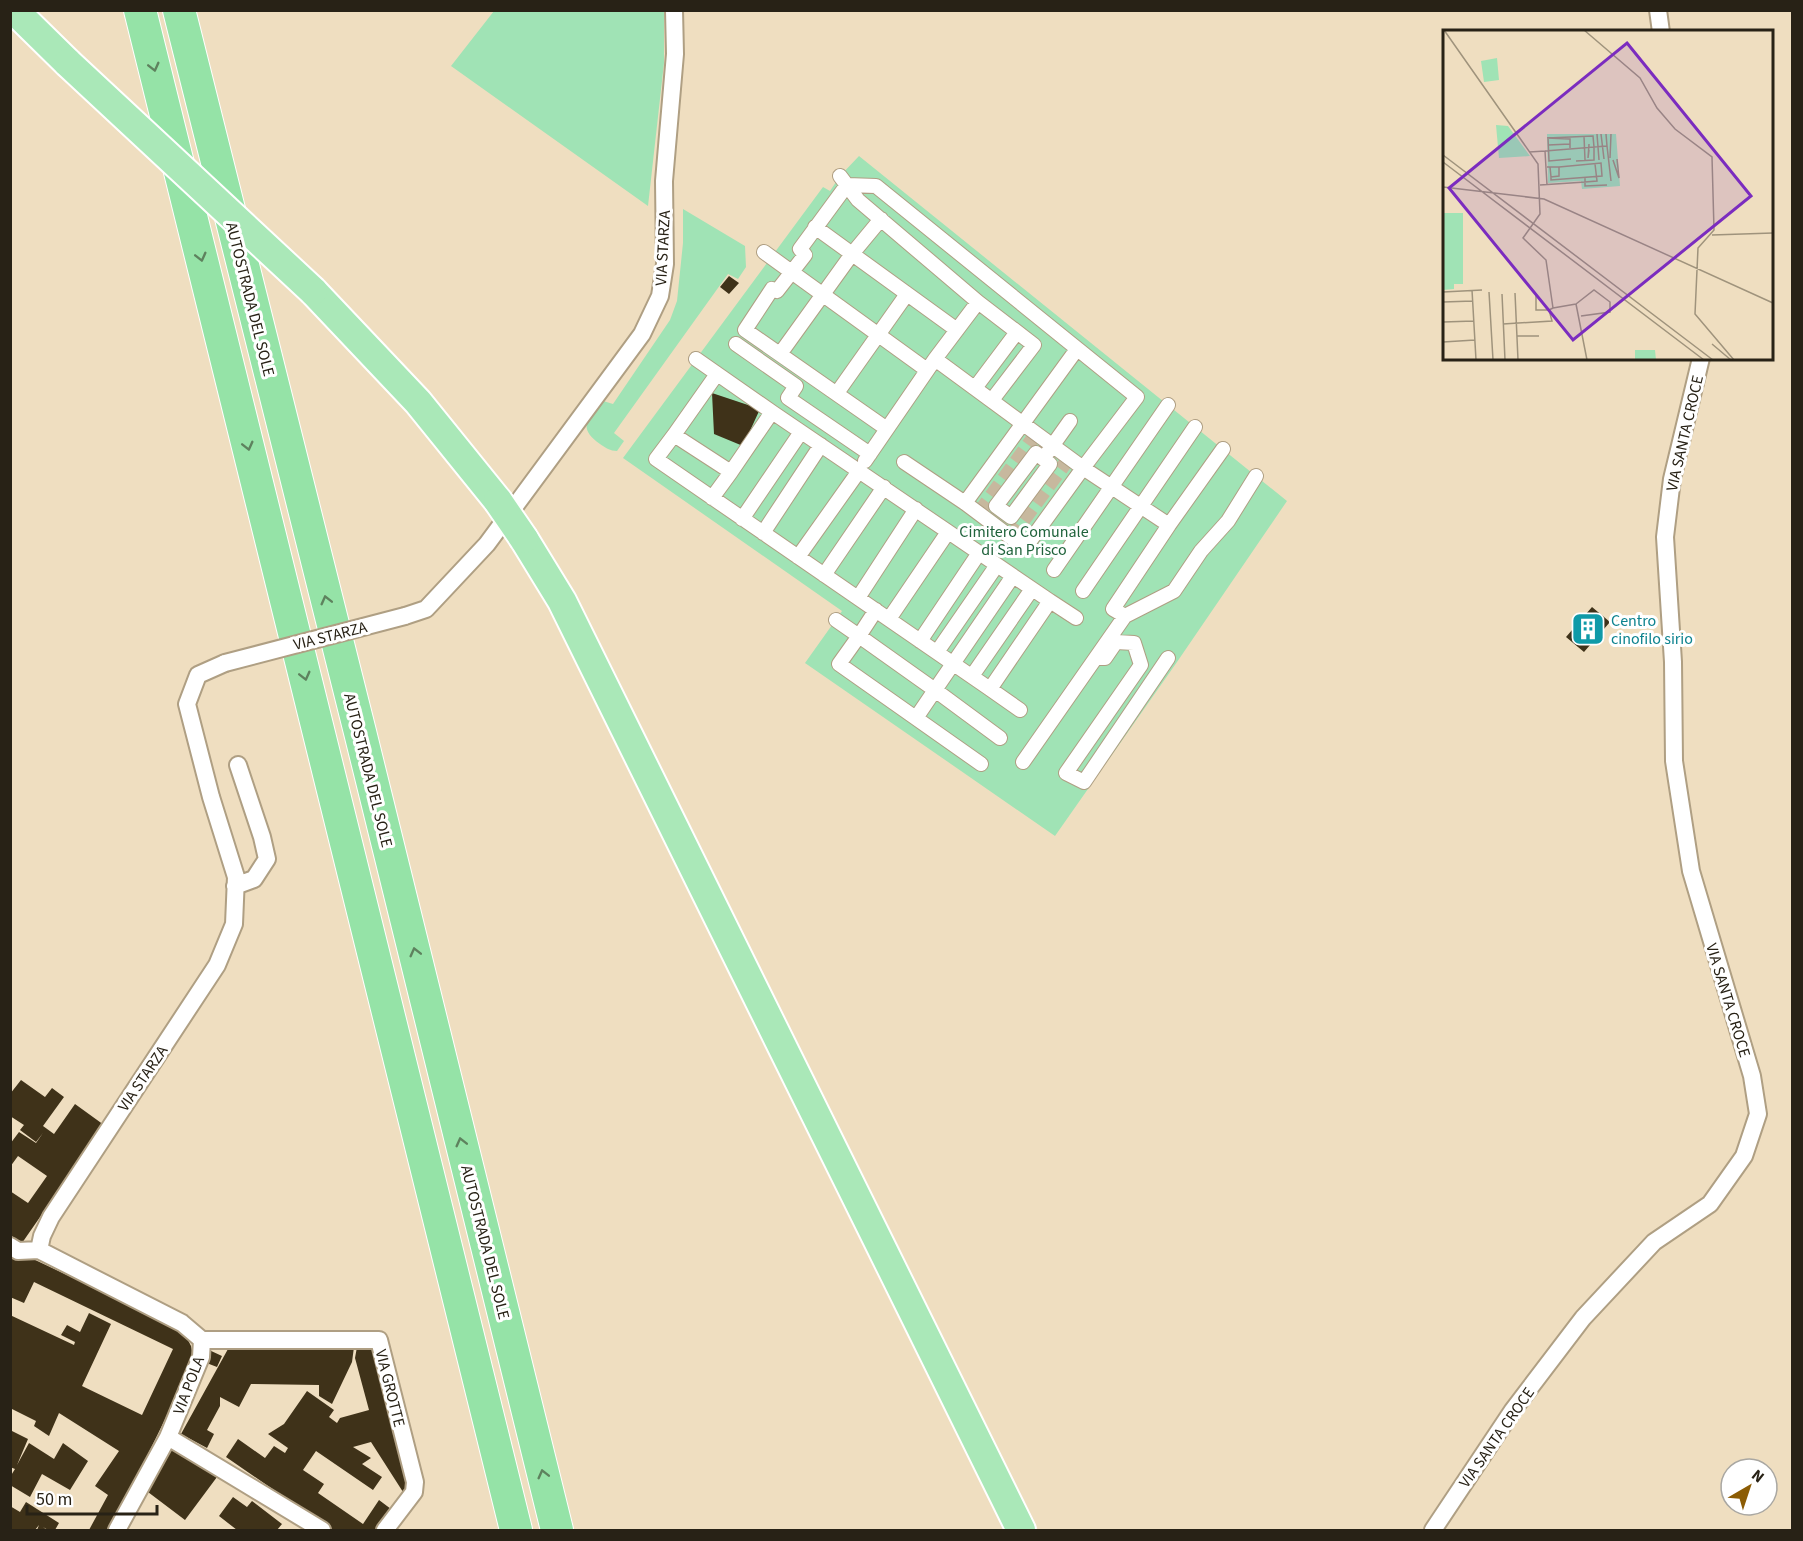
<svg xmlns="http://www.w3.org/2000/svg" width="1803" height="1541" viewBox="0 0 1803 1541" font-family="'Source Sans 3',sans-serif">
	<rect width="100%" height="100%" fill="#efdec0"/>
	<path fill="#a0e3b5" d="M 494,11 L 664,11 L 664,63 L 648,206 L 451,66 Z
		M 859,156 L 1287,501 L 1177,662 L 1055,836 L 805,663 L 842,611 L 623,458 L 823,187 L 830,191 L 840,176 Z
		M 683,209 L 745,246 L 746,267 L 738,279 L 728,274 L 614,433 L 624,441 L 617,451 C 610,451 606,448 600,444 C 577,428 588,419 600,400 L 613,404 L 670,320 L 677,301 L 683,243 Z"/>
	<path fill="#3f3219" d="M 729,276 L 739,283 L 729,294 L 720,287 Z
		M 712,393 L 760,409 L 743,446 L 714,434 Z
		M 1592,607 L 1610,622 L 1584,652 L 1566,637 Z
		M 21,1080 L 45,1097 L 52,1088 L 64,1097 L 43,1126 L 54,1134 L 75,1104 L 104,1125 L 22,1243 L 10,1235 L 10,1191 L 28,1203 L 47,1176 L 18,1156 L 10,1167 L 10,1144 L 19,1132 L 36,1143 L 43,1133 L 36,1142 L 20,1130 L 24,1125 L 10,1116 L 10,1094 Z
		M 16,1251 L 178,1327 L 185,1334 L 191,1346 L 194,1360 L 111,1530 L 89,1530 L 108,1495 L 95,1486 L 119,1451 L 59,1413 L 49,1436 L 34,1426 L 36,1421 L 10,1408 L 10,1315 L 74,1345 L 75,1342 L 61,1335 L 67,1325 L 80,1332 L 89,1313 L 111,1324 L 82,1386 L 142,1415 L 173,1349 L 34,1282 L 24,1303 L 10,1297 L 10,1263 Z
		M 375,1345 L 413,1489 L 403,1492 L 371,1442 L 353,1447 L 371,1458 L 362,1464 L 382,1477 L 373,1490 L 316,1451 L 303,1470 L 324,1484 L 318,1493 L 363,1524 L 379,1500 L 391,1509 L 376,1530 L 332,1530 L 226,1457 L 238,1439 L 265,1458 L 274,1446 L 285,1453 L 288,1448 L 268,1434 L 284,1424 L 307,1391 L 334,1410 L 329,1417 L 337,1423 L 340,1418 L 369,1410 L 355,1358 L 357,1347 Z
		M 354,1347 L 352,1362 L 332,1404 L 319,1396 L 319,1385 L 251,1384 L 239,1407 L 220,1397 L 220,1406 L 207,1430 L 214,1434 L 207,1448 L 181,1434 L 228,1349 Z
		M 209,1350 L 222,1356 L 217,1367 L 204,1362 Z
		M 10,1430 L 28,1439 L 17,1465 L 29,1443 L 54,1459 L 63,1443 L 88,1461 L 70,1490 L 42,1474 L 30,1497 L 10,1485 L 10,1477 L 15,1469 L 10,1467 Z
		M 172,1443 L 217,1477 L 185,1520 L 144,1489 Z
		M 233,1497 L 247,1507 L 252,1501 L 282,1524 L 277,1530 L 237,1530 L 219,1516 Z
		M 26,1502 L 59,1523 L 55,1530 L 48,1530 L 43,1527 L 47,1530 L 37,1530 L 39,1525 L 35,1530 L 10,1530 L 10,1506 L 20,1512 Z"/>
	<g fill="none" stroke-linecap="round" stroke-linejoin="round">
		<path stroke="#c7b89e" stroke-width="14" stroke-dasharray="14 7" stroke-linecap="butt" d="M 979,513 L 1036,434
			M 1011,537 L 1069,458"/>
		<g stroke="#af9f83" stroke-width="16">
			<path id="pedestrian" d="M 840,176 L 858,200 L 978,302 L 935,359
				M 815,227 L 957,330
				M 764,252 L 927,370
				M 978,302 L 1034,345 L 992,400
				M 736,344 L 796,386 L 788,398 L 870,454
				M 780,354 L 852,254 L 881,219
				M 696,359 L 772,412 L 731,472 L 674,435 L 717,374
				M 975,388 L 1017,332
				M 837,393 L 907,294
				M 887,429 L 745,330 L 772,289 L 777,291 L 805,255 L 800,249 L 847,185 L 876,186 L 1137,397 L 1083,468 L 1169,525 L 1223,449
				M 674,435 L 656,459 L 990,689 L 1050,601 L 772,412
				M 1048,452 L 1070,421
				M 1036,453 L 1050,464 L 1011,517 L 996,506 Z
				M 865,461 L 935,359 L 1083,468 L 1025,548 L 965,503 L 904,462
				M 712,498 L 731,472
				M 965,503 L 1077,349
				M 742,519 L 801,432
				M 763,533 L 821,445
				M 798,557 L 859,471
				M 1054,570 L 1168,405
				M 824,575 L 884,487
				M 1083,591 L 1195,427
				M 858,598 L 916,509
				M 1050,601 L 1076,618
				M 1125,616 L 1174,591 L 1201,551 L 1228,521 L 1256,476
				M 889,619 L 948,532
				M 836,620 L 859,636 L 876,610
				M 920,641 L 979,553
				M 937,652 L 997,565
				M 1096,658 L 1105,658 L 1116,642 L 1134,643 L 1141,665 L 1066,773 L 1084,782 L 1168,658
				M 972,676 L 1032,589
				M 990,689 L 1020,710
				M 916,718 L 935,690 L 1000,738
				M 1023,762 L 1125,616 L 1113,609 L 1169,525
				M 981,764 L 839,664 L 859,636 L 935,690 L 1013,576"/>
		</g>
		<g stroke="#af9f83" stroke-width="20">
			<path id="minor" d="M 1658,10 L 1661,32
				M 405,616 L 426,609 L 487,544 L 642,334 L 660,296 L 665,264 L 664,181 L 675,54 L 674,10
				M 235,886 L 254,879 L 267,859 L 262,837 L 238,765
				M 10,1246 L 18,1251 L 39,1250 L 182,1323 L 202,1340 L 201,1357 L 168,1437 L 117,1530
				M 39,1250 L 42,1236 L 51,1217 L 217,965 L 234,924 L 236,877 L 211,797 L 187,704 L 198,675 L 225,663
				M 202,1340 L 379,1340 L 415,1482 L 414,1492 L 385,1530
				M 168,1437 L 322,1530
				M 1433,1530 L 1513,1410 L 1583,1318 L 1654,1242 L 1710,1204 L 1744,1156 L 1758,1114 L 1752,1076 L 1691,871 L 1674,761 L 1673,662 L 1665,537 L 1672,479 L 1701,358"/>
		</g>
		<g stroke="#fff" stroke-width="32">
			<path id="trunk" d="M 14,10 L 68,63
				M 313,291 L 418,402 L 498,501
				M 524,539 L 562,601 L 1021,1530"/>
		</g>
		<g stroke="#fff" stroke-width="34">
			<path id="motorway" d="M 140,10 L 516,1530
				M 179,10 L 360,732 L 557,1530"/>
		</g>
		<use href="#pedestrian" stroke="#fff" stroke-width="14"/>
		<use href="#minor" stroke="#fff" stroke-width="16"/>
		<use href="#trunk" stroke="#aae8b8" stroke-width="28"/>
		<use href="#motorway" stroke="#95e3a7" stroke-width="32"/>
		<g stroke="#af9f83" stroke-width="20" stroke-linecap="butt">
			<path id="minor-bridge" d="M 225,663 L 405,616"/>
		</g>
		<g stroke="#fff" stroke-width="32" stroke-linecap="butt">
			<path id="trunk-bridge" d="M 68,63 L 313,291
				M 498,501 L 524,539"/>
		</g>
		<use href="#minor-bridge" stroke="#fff" stroke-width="16"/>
		<use href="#trunk-bridge" stroke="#aae8b8" stroke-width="28"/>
	</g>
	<defs><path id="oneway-chevron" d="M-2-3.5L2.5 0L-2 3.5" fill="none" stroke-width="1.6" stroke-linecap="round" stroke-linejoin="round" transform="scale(1.5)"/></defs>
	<g stroke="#5e825e">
		<use href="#oneway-chevron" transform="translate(154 67) rotate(76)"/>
		<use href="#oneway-chevron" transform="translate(201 257) rotate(76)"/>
		<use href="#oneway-chevron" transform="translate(248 446) rotate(76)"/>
		<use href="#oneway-chevron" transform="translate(326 600) rotate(-104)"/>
		<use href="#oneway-chevron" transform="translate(305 676) rotate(76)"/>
		<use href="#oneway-chevron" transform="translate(415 952) rotate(-104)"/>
		<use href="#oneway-chevron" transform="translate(461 1142) rotate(-104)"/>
		<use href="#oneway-chevron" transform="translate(543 1474) rotate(-104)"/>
	</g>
	<defs>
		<g id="building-square" transform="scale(1.725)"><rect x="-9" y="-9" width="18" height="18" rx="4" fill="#0f9aa8" stroke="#fff"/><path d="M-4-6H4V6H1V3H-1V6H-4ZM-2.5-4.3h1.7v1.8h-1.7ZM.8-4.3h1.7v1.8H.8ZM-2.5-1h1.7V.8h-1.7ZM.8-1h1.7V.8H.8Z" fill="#fff"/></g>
	</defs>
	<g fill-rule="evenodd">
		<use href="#building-square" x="1588" y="629"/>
	</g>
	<g text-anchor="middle" stroke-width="6" stroke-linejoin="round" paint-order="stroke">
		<g font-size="16" fill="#282216" stroke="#fff">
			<text transform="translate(662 248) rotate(-87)" y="6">VIA STARZA</text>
			<text transform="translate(251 299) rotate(76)" y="6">AUTOSTRADA DEL SOLE</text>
			<text transform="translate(1684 433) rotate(-77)" y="6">VIA SANTA CROCE</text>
			<text transform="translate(330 635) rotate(-14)" y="6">VIA STARZA</text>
			<text transform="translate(369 770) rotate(76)" y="6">AUTOSTRADA DEL SOLE</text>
			<text transform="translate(1729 1000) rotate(73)" y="6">VIA SANTA CROCE</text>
			<text transform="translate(142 1078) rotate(-56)" y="6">VIA STARZA</text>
			<text transform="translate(486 1242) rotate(76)" y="6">AUTOSTRADA DEL SOLE</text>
			<text transform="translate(188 1385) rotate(-69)" y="6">VIA POLA</text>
			<text transform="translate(391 1388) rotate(76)" y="6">VIA GROTTE</text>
			<text transform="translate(1496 1437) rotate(-55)" y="6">VIA SANTA CROCE</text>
		</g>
		<g font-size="16" fill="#20633c" stroke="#fff">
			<text x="1024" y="537">Cimitero Comunale<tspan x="1024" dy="18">di San Prisco</tspan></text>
		</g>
		<g font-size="16" fill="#0d838f" stroke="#fff" text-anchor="start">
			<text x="1611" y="626">Centro<tspan x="1611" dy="18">cinofilo sirio</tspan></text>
		</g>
	</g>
	<g transform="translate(1443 30)">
		<rect width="330" height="330" fill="#efdec0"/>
		<path d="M 54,28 L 56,50 L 41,52 L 38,31 ZM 53,95 L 65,96 L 87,126 L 56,128 ZM 104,104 L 173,104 L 177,156 L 139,159 L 138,151 L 105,153 ZM 0,183 L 20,183 L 20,254 L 11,254 L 11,259 L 0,260 ZM 192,320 L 212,320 L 213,330 L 192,330 Z" fill="#a0e3b5"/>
		<path fill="none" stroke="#9f937c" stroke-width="1.5" d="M 1,0 L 95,134 L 97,184 L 80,208 L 103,230 L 110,278M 141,0 L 197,48 L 214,78 L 232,99 L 269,127 L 271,200 L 255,218 L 252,284 L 291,330M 154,104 L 156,130M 158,104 L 161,129M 141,106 L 142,130M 104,108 L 127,109 L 127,118M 146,114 L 145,128 L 146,120M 105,115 L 127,114M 164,116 L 168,151M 102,121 L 151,117 L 151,130 L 133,131M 86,122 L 102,121 L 104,155M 0,125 L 270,330M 167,128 L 168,104M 128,129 L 106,131 L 105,108 L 150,106 L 151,117 L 164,116 L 163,104M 170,130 L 176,148 L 174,129M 0,132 L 261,330M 104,137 L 116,137 L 116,146 L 108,147 L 107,137M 108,147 L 108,150 L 159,146 L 158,133 L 116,137M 142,152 L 154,151 L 152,134M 142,152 L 142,156 L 164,155M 97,155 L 142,152 L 142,148M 0,157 L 101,169 L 330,273M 269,205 L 330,203M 29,260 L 33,330M 0,262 L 39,260M 46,262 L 50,330M 72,263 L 75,330M 59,264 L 62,330M 93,265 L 93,280 L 106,280M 0,272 L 30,271M 133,274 L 151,260 L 167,272 L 167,282 L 138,286M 133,274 L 144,330M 110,278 L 133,274M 0,292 L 31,291M 60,294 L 109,291 L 106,280 L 110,278M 74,306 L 96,306M 0,312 L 32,310M 269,314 L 288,330"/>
		<path fill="#7b2cbf" fill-opacity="0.15" stroke="#7b2cbf" stroke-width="3" d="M 184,13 L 308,166 L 130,310 L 6,158 Z"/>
		<rect width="330" height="330" fill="none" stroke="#282216" stroke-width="3"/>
	</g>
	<rect width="1803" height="1541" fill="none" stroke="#282216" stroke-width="24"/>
	<g transform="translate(1749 1487) rotate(39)"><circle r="28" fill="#ffffff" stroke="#a9a7a2" stroke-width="1.5"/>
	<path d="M0-4.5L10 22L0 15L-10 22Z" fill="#8c5c04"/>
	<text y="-9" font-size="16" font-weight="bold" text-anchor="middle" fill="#282216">N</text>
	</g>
	<path d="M27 1505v9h130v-9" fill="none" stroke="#282216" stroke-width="3"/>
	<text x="36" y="1505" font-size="18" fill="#282216" stroke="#ffffff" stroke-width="4.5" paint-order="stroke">50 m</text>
</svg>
